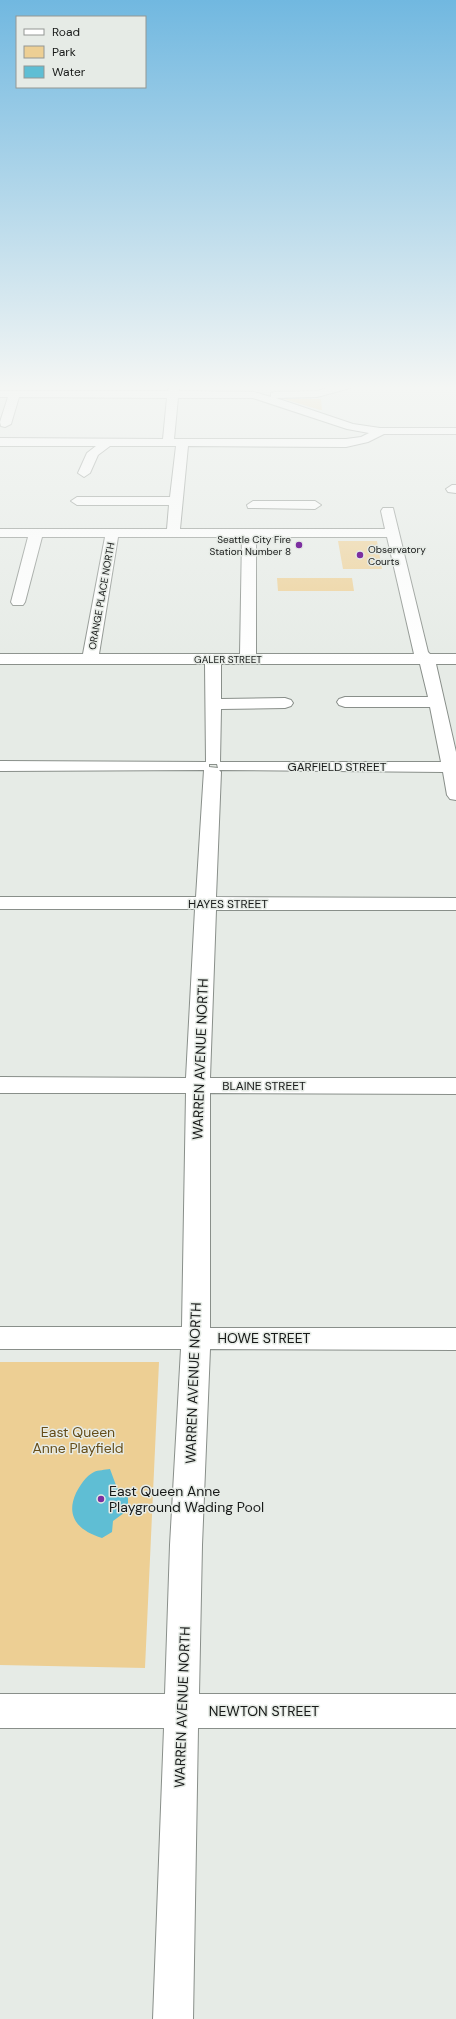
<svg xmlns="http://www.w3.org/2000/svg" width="456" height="2019" viewBox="0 0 456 2019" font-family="'DM Sans',sans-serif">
	<rect width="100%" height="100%" fill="#e6ebe6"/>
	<path fill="#edcf94" d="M 284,399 L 321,399 L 322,410 L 320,410 Z
		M 338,541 L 377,541 L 382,569 L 343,569 Z
		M 277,578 L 352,578 L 354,591 L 278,591 Z
		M 0,1362 L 159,1362 L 145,1668 L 0,1665 Z"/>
	<path fill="#5fbed4" d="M 110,1469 L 117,1488 L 128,1495 L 128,1510 L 113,1521 L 112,1532 L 102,1538 C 79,1531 65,1517 76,1493 C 80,1485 86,1476 94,1472 C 98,1470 105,1470 110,1469 Z"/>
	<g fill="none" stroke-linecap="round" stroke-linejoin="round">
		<g stroke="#898f8a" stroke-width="2">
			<path id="minor" d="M 169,386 L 179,386 L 179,391 L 254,392 L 271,397 L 271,393 L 275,392 L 317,391 L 335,386 L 351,386 L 350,388 L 317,397 L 276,398 L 353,424 L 380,428 L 456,428 L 456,434 L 384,434 L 368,442 L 346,447 L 188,446 L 180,529 L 385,529 L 381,511 L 383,508 L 393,508 L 428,652 L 430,654 L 456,654 L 456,664 L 436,664 L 456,752 L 456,800 L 450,799 L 447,795 L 443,772 L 219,770 L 221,772 L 216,897 L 456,898 L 456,910 L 216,910 L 210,1078 L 456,1078 L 456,1094 L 210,1093 L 210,1328 L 456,1328 L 456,1350 L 210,1349 L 202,1545 L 199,1694 L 456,1694 L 456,1728 L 198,1728 L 193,2019 L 153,2019 L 164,1728 L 0,1728 L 0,1694 L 165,1694 L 170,1545 L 181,1349 L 0,1349 L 0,1327 L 182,1327 L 186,1093 L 0,1093 L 0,1077 L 186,1078 L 195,909 L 0,909 L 0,897 L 196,897 L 204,770 L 0,771 L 0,761 L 206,762 L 205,664 L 0,664 L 0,654 L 83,654 L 105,537 L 42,537 L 25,602 L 23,605 L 13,605 L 11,602 L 28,537 L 0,537 L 0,529 L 167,529 L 169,505 L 77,505 L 71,501 L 77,497 L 170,497 L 176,446 L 110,446 L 98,455 L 90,473 L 84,477 L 78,473 L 87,453 L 96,446 L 0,446 L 0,438 L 163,439 L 167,398 L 19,397 L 11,424 L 5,427 L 1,426 L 0,422 L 8,397 L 0,397 L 0,391 L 168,391 ZM 178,398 L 253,398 L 347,429 L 369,433 L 361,437 L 346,439 L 174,439 ZM 118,537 L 242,537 L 240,654 L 99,654 ZM 256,537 L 387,537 L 414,654 L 256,654 ZM 221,664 L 420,664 L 428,697 L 345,697 L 339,699 L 337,702 L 339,705 L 345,707 L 430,707 L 441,762 L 220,762 L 221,709 L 285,708 L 291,706 L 293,703 L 291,700 L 285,698 L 221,699 ZM 209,764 L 217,764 L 218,768 L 209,767 Z
				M 452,485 L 456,485 L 456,493 L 448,492 L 446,489 Z
				M 253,501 L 315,501 L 321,505 L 315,509 L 248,508 L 247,505 Z"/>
		</g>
		<use href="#minor" fill="#fff" fill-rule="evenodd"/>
	</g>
	<linearGradient id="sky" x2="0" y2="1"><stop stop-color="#71b8e0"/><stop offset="0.58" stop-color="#f4f6f4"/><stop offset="1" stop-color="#f4f6f4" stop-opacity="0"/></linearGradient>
	<rect width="456" height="668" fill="url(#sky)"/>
	<g fill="#7c2fa0" stroke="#e6ebe6" stroke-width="1.5">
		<circle cx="299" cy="545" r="4"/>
		<circle cx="360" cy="555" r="4"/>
		<circle cx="101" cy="1499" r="4"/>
	</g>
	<g text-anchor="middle" stroke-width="3" stroke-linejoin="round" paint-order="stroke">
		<g font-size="10" fill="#171918" stroke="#e6ebe6" text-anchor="end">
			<text x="291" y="543">Seattle City Fire<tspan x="291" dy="12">Station Number 8</tspan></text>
			<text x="368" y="553" text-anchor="start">Observatory<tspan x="368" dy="12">Courts</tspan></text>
		</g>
		<g font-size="10" fill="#171918" stroke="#e6ebe6">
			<text transform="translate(101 596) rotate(-80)" y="4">ORANGE PLACE NORTH</text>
			<text x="228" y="663">GALER STREET</text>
		</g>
		<g font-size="12" fill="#171918" stroke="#e6ebe6">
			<text x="337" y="771">GARFIELD STREET</text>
			<text x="228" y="908">HAYES STREET</text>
			<text x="264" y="1090">BLAINE STREET</text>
		</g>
		<g font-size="14" fill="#171918" stroke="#e6ebe6">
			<text transform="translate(200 1059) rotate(-88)" y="5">WARREN AVENUE NORTH</text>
			<text x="264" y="1343">HOWE STREET</text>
			<text transform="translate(193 1383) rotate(-88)" y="5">WARREN AVENUE NORTH</text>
			<text transform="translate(182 1707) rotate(-88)" y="5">WARREN AVENUE NORTH</text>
			<text x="264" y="1716">NEWTON STREET</text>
		</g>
		<g font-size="14" fill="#654d19" stroke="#e6ebe6">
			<text x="78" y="1437">East Queen<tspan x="78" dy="16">Anne Playfield</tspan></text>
		</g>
		<g font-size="14" fill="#171918" stroke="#e6ebe6" text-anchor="start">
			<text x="109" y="1496">East Queen Anne<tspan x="109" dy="16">Playground Wading Pool</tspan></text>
		</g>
	</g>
	<rect x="16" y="16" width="130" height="72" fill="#e6ebe6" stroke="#939794"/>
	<rect x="24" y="29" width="20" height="6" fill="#ffffff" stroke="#939794"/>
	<text x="52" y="36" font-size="12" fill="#171918">Road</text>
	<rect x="24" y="46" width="20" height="12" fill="#edcf94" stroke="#939794"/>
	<text x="52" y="56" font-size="12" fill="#171918">Park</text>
	<rect x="24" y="66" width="20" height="12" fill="#5fbed4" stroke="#939794"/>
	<text x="52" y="76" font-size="12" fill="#171918">Water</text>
</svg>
